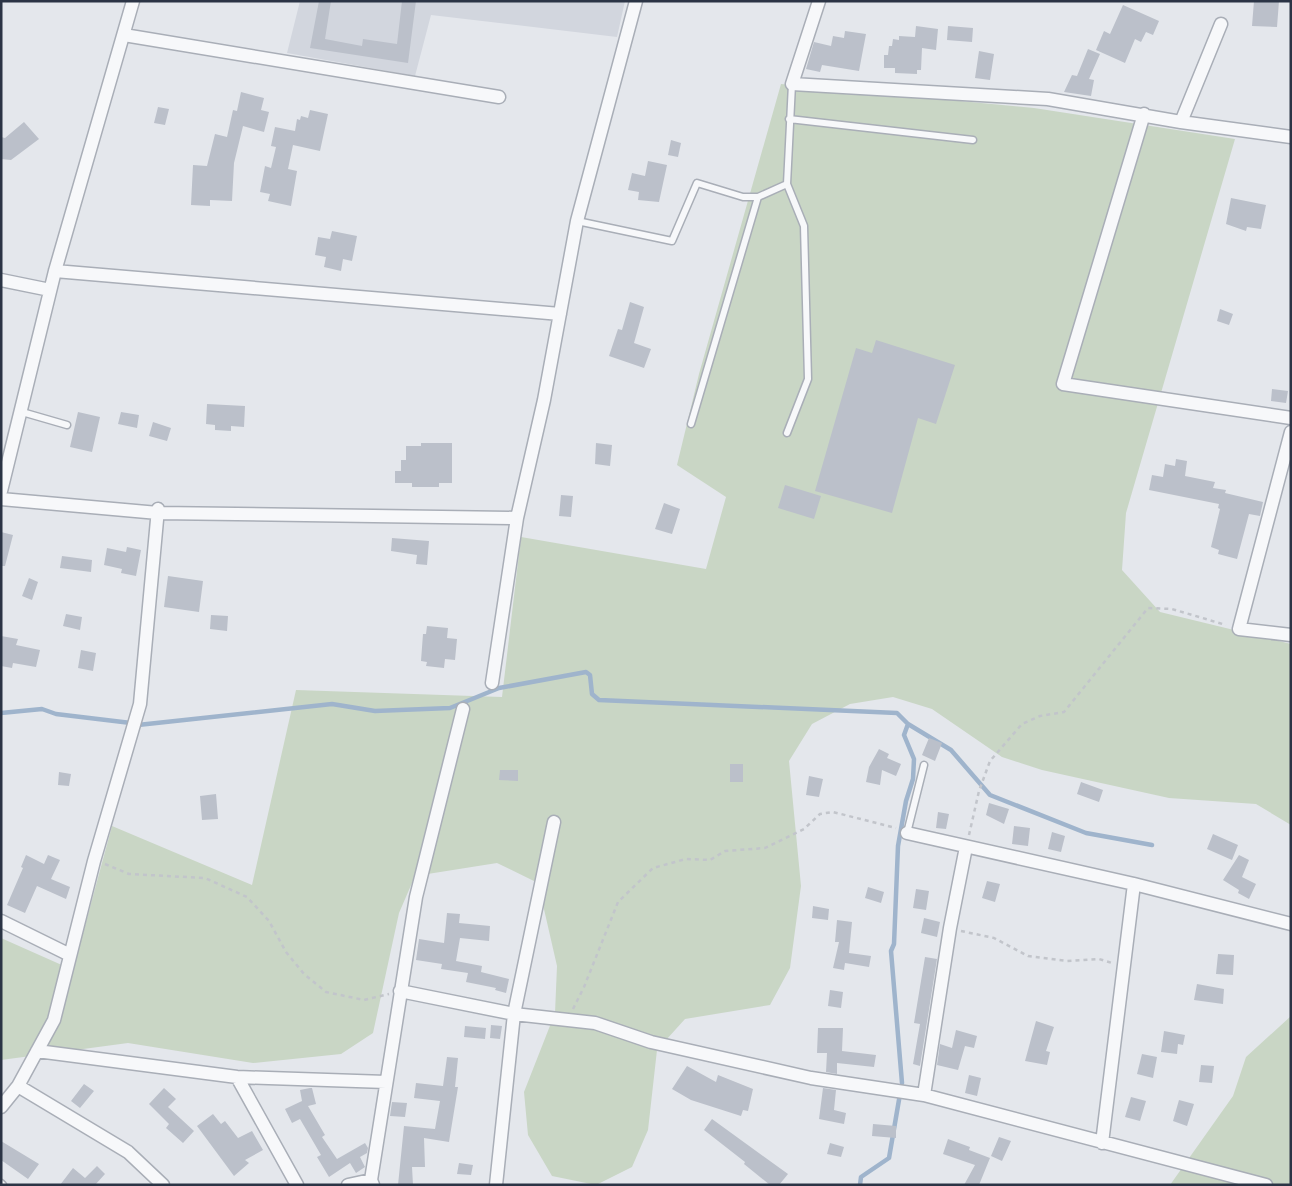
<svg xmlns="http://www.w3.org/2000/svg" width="1292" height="1186" viewBox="0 0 1292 1186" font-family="'PT Sans Narrow',sans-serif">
	<rect width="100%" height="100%" fill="#e4e7ec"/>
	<path fill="#d2d6de" d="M 300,1 L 625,1 L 617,37 L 431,15 L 415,76 L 287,53 Z"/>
	<path fill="#c9d6c5" d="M 781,84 L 1034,108 L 1235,139 L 1126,513 L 1122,570 L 1160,612 L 1291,644 L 1291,825 L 1256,804 L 1169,798 L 1042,770 L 1002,757 L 932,709 L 893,697 L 850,704 L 812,724 L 789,761 L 801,886 L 790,968 L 770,1005 L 685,1019 L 657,1050 L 648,1130 L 632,1167 L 596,1185 L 552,1176 L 528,1135 L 524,1092 L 555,1013 L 557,966 L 538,883 L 497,863 L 415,876 L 399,913 L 373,1033 L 341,1054 L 253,1063 L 128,1043 L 1,1060 L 1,938 L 73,970 L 112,826 L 252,885 L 296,690 L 502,697 L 521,537 L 706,569 L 726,497 L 677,465 L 699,374 Z
		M 1291,1016 L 1291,1185 L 1170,1185 L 1233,1096 L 1246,1057 Z"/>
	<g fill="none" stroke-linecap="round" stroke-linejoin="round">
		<path stroke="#9fb4cc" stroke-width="4.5" d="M 1,713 L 42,709 L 56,714 L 131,723
			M 908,724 L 951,750 L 990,795 L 1086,833 L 1152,845
			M 138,725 L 332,704 L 375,711 L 450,708 L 499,688 L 586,672 L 590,675 L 592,694 L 599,700 L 897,713 L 908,724 L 904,735 L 914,759 L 913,779 L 906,801 L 898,846 L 894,944 L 891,951 L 902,1083
			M 860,1185 L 861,1177 L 889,1158 L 900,1094"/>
	</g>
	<path fill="#bbc0ca" d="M 319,1 L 331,1 L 325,39 L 362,46 L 363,39 L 397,44 L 402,1 L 416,1 L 408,63 L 310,48 Z
		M 1254,1 L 1279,1 L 1277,27 L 1252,26 Z
		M 1123,5 L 1159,21 L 1153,35 L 1146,32 L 1141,42 L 1135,39 L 1125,63 L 1096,50 L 1104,31 L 1110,34 Z
		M 916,26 L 938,29 L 936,50 L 922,48 L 921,70 L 917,70 L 917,74 L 895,73 L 895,68 L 884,68 L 884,55 L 888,55 L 889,46 L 892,46 L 893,39 L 899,40 L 899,36 L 915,37 Z
		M 948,26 L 973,28 L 972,42 L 947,40 Z
		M 845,31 L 866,34 L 859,71 L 822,65 L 820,72 L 806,69 L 814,42 L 831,46 L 833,36 L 844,38 Z
		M 1088,49 L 1100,54 L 1089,79 L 1094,80 L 1091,96 L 1064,92 L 1072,75 L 1077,76 Z
		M 979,51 L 994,54 L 990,80 L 975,78 Z
		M 241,92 L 264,98 L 261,110 L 269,112 L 264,132 L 243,126 L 234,163 L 232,201 L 210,200 L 210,206 L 191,205 L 193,165 L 207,166 L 215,134 L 227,137 L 233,110 L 237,111 Z
		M 158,107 L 169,109 L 165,125 L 154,123 Z
		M 310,110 L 328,114 L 320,151 L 293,145 L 288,169 L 297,171 L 291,206 L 268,201 L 270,194 L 260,192 L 265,166 L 271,168 L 276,147 L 271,146 L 275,127 L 295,131 L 297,119 L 300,120 L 301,116 L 308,118 Z
		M 24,122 L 39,139 L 11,160 L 1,159 L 1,137 L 5,138 Z
		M 671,140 L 681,143 L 678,157 L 668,155 Z
		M 648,161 L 667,165 L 659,202 L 638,200 L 639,192 L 628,190 L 632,173 L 645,176 Z
		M 1231,198 L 1266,205 L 1261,229 L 1247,227 L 1246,231 L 1226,224 Z
		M 332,231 L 357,236 L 352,261 L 343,259 L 341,271 L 324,267 L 326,257 L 315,255 L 318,237 L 330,239 Z
		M 630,302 L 644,307 L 634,343 L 651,349 L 644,368 L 609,356 L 618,329 L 622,330 Z
		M 1220,309 L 1233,314 L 1229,325 L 1217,321 Z
		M 876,340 L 955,365 L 936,424 L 918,418 L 892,513 L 815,491 L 856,348 L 872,353 Z
		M 1272,389 L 1288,391 L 1286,403 L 1271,401 Z
		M 207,404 L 245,406 L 244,427 L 231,426 L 231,431 L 215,430 L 215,425 L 206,424 Z
		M 78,412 L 100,417 L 92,452 L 70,447 Z
		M 121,412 L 139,415 L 137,428 L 118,424 Z
		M 153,422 L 171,428 L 167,441 L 149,436 Z
		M 421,443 L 452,443 L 452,483 L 439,483 L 439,487 L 412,487 L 412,483 L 395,483 L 395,471 L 401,471 L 401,460 L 406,460 L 406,446 L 421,446 Z
		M 596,443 L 612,445 L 610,466 L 595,464 Z
		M 1176,459 L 1187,461 L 1185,476 L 1215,482 L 1213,488 L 1226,490 L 1225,493 L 1263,502 L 1260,516 L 1249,514 L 1237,559 L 1218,554 L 1219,550 L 1211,547 L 1220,509 L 1218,508 L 1219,504 L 1149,490 L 1152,475 L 1163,477 L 1165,464 L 1175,466 Z
		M 785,485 L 821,496 L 814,519 L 778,508 Z
		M 561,495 L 573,496 L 571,517 L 559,516 Z
		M 664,503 L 680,509 L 672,534 L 655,529 Z
		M 1,532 L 13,535 L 5,566 L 1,566 Z
		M 392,538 L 429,541 L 427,565 L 416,564 L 417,555 L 391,551 Z
		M 127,547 L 141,550 L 136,576 L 121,573 L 122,569 L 104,565 L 107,548 L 126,552 Z
		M 62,556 L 92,560 L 91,572 L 60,568 Z
		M 168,576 L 203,581 L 199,612 L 164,607 Z
		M 29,578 L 38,582 L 32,600 L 22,596 Z
		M 66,614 L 82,617 L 80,630 L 63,626 Z
		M 211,615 L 228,616 L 227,631 L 210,629 Z
		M 427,626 L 448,628 L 447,638 L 457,639 L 455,660 L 445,659 L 444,668 L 426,666 L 427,662 L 421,661 L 423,634 L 426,634 Z
		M 1,636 L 18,639 L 16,645 L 40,650 L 36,667 L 13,663 L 12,668 L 1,666 Z
		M 81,650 L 96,653 L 93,671 L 78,668 Z
		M 929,738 L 942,743 L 935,761 L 922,755 Z
		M 879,749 L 889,754 L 887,758 L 901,764 L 896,776 L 882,770 L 880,785 L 866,782 L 869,767 Z
		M 730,764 L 743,764 L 743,782 L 730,782 Z
		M 500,770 L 518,770 L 518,781 L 499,780 Z
		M 59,772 L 71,774 L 69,786 L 58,785 Z
		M 809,776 L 823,779 L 819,797 L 806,795 Z
		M 1081,782 L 1103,790 L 1099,802 L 1077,794 Z
		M 216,794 L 218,819 L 202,820 L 200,796 Z
		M 989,803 L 1009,809 L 1004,824 L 986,815 Z
		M 938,812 L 949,814 L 946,829 L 936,828 Z
		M 1014,826 L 1030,828 L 1028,846 L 1012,844 Z
		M 1052,832 L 1065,836 L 1061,852 L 1048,849 Z
		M 1213,834 L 1238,845 L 1232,860 L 1207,849 Z
		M 26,855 L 44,864 L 48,855 L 60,860 L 51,879 L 70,887 L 66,899 L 37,886 L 25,913 L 7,905 L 23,868 L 21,867 Z
		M 1239,855 L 1249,860 L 1242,877 L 1256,884 L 1249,899 L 1238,893 L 1239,890 L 1223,880 Z
		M 987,881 L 1000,884 L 995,902 L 982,898 Z
		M 868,887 L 884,892 L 881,903 L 865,898 Z
		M 916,889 L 929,891 L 926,910 L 913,908 Z
		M 813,906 L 829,909 L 828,920 L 812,918 Z
		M 447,913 L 460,914 L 459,923 L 490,926 L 489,941 L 460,938 L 456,961 L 482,966 L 481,972 L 509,979 L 506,993 L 495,990 L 496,988 L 466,982 L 468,973 L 441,969 L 442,964 L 416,960 L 419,939 L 444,943 Z
		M 924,918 L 940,922 L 937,937 L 921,933 Z
		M 837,920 L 852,922 L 849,953 L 871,956 L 869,967 L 845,963 L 844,970 L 833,968 L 839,942 L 835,942 Z
		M 1218,954 L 1234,955 L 1233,975 L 1216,974 Z
		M 925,957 L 937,959 L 920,1066 L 913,1064 L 920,1024 L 914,1023 Z
		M 1197,984 L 1224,989 L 1223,1004 L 1194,1000 Z
		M 830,990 L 843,992 L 841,1008 L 828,1006 Z
		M 1036,1021 L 1054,1027 L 1046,1051 L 1050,1052 L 1047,1065 L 1025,1061 Z
		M 491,1025 L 502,1026 L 500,1039 L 490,1038 Z
		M 465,1026 L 486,1028 L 485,1039 L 464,1037 Z
		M 818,1028 L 843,1028 L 842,1051 L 876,1055 L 874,1067 L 837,1063 L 837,1074 L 826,1072 L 827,1053 L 817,1053 Z
		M 956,1030 L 977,1036 L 974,1048 L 965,1046 L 958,1070 L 937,1065 L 940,1044 L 952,1048 Z
		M 1164,1031 L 1185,1035 L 1183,1045 L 1178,1044 L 1177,1054 L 1161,1052 Z
		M 1142,1054 L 1157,1057 L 1153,1078 L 1137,1074 Z
		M 447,1057 L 458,1058 L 455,1087 L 458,1087 L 449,1142 L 424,1138 L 425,1167 L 412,1167 L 413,1185 L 398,1185 L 404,1126 L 435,1129 L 440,1101 L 414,1098 L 416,1083 L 443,1086 Z
		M 1201,1065 L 1214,1066 L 1212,1083 L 1199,1082 Z
		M 687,1066 L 716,1082 L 718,1075 L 753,1089 L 748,1111 L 743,1110 L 741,1116 L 691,1100 L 672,1089 Z
		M 969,1075 L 981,1078 L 977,1096 L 965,1093 Z
		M 84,1084 L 94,1091 L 80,1108 L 71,1101 Z
		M 164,1088 L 176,1099 L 168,1107 L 194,1131 L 183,1143 L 166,1128 L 169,1124 L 149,1104 Z
		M 310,1088 L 312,1088 L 316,1104 L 308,1106 L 325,1135 L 322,1137 L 337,1159 L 365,1143 L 368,1148 L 367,1153 L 360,1157 L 365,1167 L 356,1173 L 350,1163 L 329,1177 L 317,1157 L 321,1155 L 300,1119 L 292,1123 L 285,1109 L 302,1101 L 300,1090 Z
		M 823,1088 L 836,1090 L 834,1110 L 846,1113 L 844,1124 L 819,1119 Z
		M 1131,1097 L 1146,1101 L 1140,1121 L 1125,1117 Z
		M 1179,1100 L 1194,1104 L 1187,1126 L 1173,1121 Z
		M 392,1102 L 407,1103 L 405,1117 L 390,1116 Z
		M 213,1114 L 221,1124 L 225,1121 L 238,1138 L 252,1131 L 263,1150 L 245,1160 L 249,1163 L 234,1176 L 197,1126 Z
		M 712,1119 L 788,1174 L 779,1185 L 770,1185 L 744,1164 L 745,1162 L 704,1130 Z
		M 873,1124 L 896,1126 L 896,1138 L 872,1136 Z
		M 999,1137 L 1011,1141 L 1002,1161 L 991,1156 Z
		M 948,1139 L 970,1147 L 969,1150 L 990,1158 L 979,1185 L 964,1185 L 975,1165 L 943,1154 Z
		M 1,1141 L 39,1164 L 28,1179 L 1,1160 Z
		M 830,1143 L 844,1147 L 841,1157 L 827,1154 Z
		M 459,1163 L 473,1165 L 471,1175 L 457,1174 Z
		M 97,1166 L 105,1174 L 95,1185 L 60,1185 L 73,1168 L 85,1178 Z"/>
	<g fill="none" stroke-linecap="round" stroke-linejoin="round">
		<g stroke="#a9aeb7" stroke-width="9">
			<path id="lane" d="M 789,119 L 973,140
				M 577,221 L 672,241 L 697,183 L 743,197 L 758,197 L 787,184
				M 22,412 L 67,425
				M 691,424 L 758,197
				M 787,433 L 808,379 L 804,226 L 787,184 L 792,84
				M 907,833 L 924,765
				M 1,1183 L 3,1185"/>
		</g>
		<g stroke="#a9aeb7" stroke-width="15">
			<path id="street" d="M 819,1 L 792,84 L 1048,99 L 1181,122 L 1291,137
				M 124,35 L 499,97
				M 1144,114 L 1063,384 L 1291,418
				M 1181,122 L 1221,24
				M 55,271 L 560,314
				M 1,280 L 50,290
				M 1291,432 L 1239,629 L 1291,635
				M 1,491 L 55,271 L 133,1
				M 1,499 L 158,513 L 517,518
				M 492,683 L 517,518 L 544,400 L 577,221 L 636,1
				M 907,833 L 1134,884 L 1291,924
				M 1,921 L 70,955
				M 400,991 L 514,1014 L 595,1023 L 651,1042 L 811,1078 L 924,1095 L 1266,1185
				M 37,1051 L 237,1077 L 386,1082
				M 237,1077 L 297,1185
				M 18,1086 L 128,1152 L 163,1185
				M 924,1095 L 950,928 L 966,847
				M 1,1107 L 18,1086 L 54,1020 L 94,861 L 140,704 L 158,509
				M 1102,1143 L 1134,884
				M 348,1185 L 371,1180
				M 373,1185 L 371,1180 L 416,897 L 463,709
				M 496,1185 L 514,1014 L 554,822"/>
		</g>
		<path stroke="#c2c5cb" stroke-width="2.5" stroke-dasharray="4 4" stroke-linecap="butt" d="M 969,835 L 979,791 L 990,761 L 1022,724 L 1040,716 L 1064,712 L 1148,608 L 1172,609 L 1226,625
			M 105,864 L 129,874 L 205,878 L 247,897 L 269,921 L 286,952 L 304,974 L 326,992 L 364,1000 L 389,994
			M 961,931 L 994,938 L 1028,956 L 1067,961 L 1099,959 L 1112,963
			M 573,1009 L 584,987 L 618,902 L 653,868 L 686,859 L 710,860 L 725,851 L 765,848 L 804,829 L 820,814 L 833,812 L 896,828"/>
		<use href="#lane" stroke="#f7f8fa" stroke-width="6"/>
		<use href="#street" stroke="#f7f8fa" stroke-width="12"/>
	</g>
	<rect width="1292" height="1186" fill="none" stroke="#2b3445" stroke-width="5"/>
</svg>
